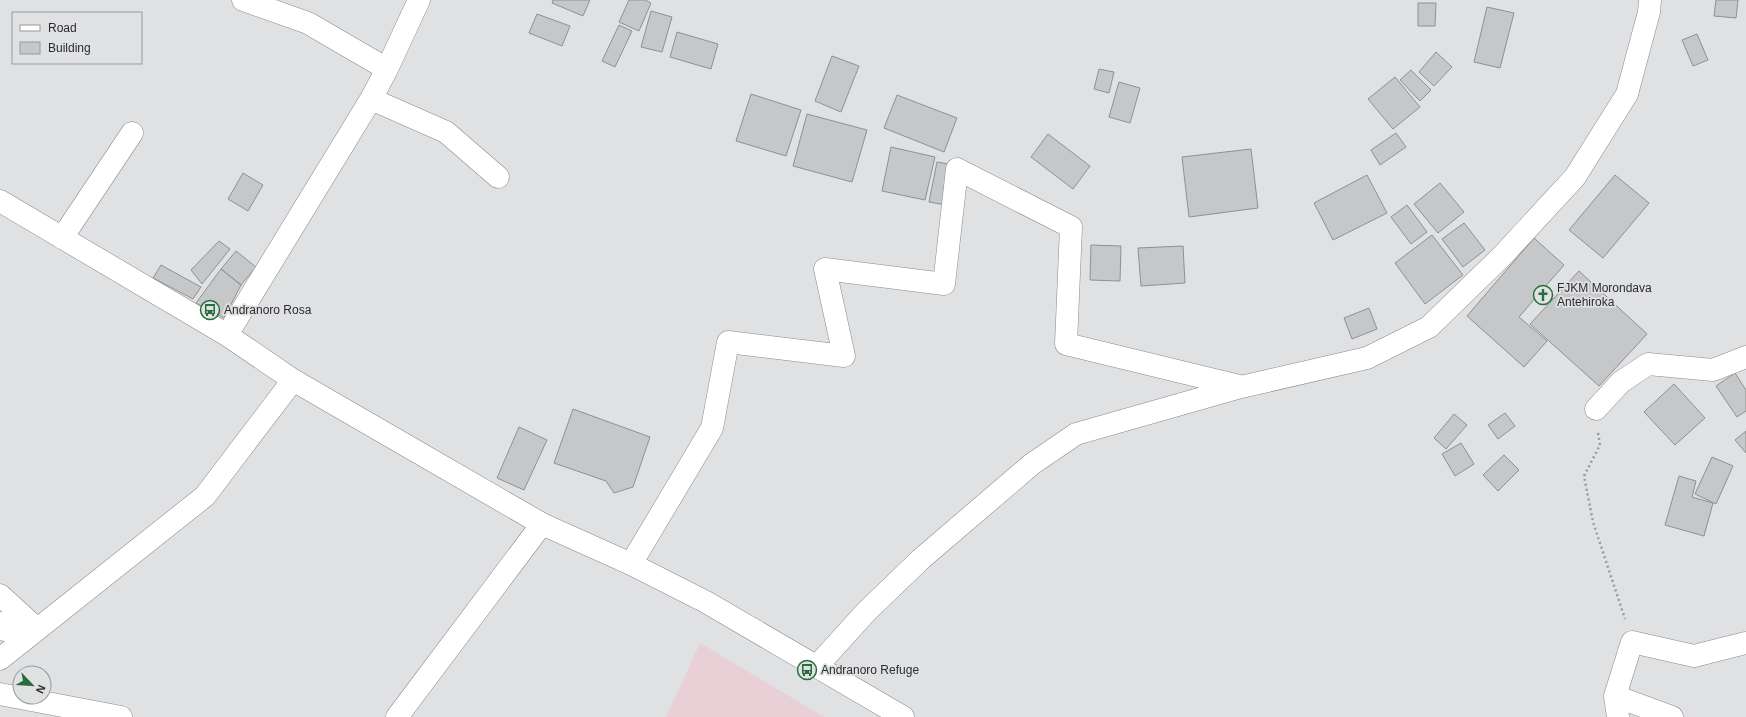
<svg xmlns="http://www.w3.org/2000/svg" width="1746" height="717" viewBox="0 0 1746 717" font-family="Arial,sans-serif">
	<rect width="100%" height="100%" fill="#e0e1e3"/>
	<path fill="#e9d0d7" d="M 700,643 L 824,717 L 666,717 Z"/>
	<path fill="#c6c7c8" stroke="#8f9091" d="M 553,0 L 590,0 L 583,16 L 552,3 Z
		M 629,0 L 645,0 L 651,3 L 639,31 L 619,22 Z
		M 1716,0 L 1738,0 L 1736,18 L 1714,16 Z
		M 1418,3 L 1436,3 L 1435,26 L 1418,26 Z
		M 1487,7 L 1514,13 L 1500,68 L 1474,62 Z
		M 651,11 L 672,17 L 662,52 L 641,47 Z
		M 537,14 L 570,26 L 562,46 L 529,33 Z
		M 619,25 L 632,31 L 615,67 L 602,61 Z
		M 677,32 L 718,44 L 711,69 L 670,57 Z
		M 1697,34 L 1708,60 L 1693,66 L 1682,40 Z
		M 1436,52 L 1452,67 L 1434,86 L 1419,72 Z
		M 832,56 L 859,66 L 841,112 L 815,101 Z
		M 1099,69 L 1114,72 L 1109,93 L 1094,89 Z
		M 1411,70 L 1431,90 L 1420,101 L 1400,80 Z
		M 1395,77 L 1420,107 L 1393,129 L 1368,99 Z
		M 1119,82 L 1140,88 L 1130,123 L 1109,117 Z
		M 751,94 L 801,110 L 786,156 L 736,141 Z
		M 897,95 L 957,118 L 944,152 L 884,128 Z
		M 807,114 L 867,130 L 852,182 L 793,166 Z
		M 1396,133 L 1406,147 L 1380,165 L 1371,150 Z
		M 1048,134 L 1090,166 L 1073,189 L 1031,157 Z
		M 891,147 L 935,157 L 925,200 L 882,191 Z
		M 1251,149 L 1258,208 L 1189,217 L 1182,157 Z
		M 937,162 L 954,165 L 946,205 L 929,202 Z
		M 243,173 L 263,185 L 248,211 L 228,199 Z
		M 1367,175 L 1387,213 L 1333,240 L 1314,203 Z
		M 1615,175 L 1649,203 L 1603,258 L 1569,230 Z
		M 1440,183 L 1464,212 L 1438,233 L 1414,204 Z
		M 1407,205 L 1427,232 L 1411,244 L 1391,217 Z
		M 1464,223 L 1485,250 L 1463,267 L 1442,239 Z
		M 1432,235 L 1463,275 L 1425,304 L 1395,263 Z
		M 1534,238 L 1564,265 L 1519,317 L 1547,341 L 1524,367 L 1467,316 Z
		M 219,241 L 230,249 L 202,284 L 191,270 Z
		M 1091,245 L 1121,246 L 1120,281 L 1090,280 Z
		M 1183,246 L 1185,283 L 1141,286 L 1138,248 Z
		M 236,251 L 256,267 L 241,285 L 221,269 Z
		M 161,265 L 201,287 L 193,299 L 153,278 Z
		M 221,269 L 241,285 L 224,318 L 196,303 Z
		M 1579,271 L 1647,334 L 1599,386 L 1530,324 Z
		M 1369,308 L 1377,329 L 1352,339 L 1344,318 Z
		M 1735,373 L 1746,390 L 1746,411 L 1737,417 L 1716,386 Z
		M 1674,384 L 1705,418 L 1675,445 L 1644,412 Z
		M 573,409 L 650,437 L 633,487 L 614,493 L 606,481 L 554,463 Z
		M 1505,413 L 1515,426 L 1498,439 L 1488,425 Z
		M 1454,414 L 1467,425 L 1446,449 L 1434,438 Z
		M 519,427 L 547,440 L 524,490 L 497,478 Z
		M 1746,431 L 1746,453 L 1735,440 Z
		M 1461,443 L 1474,464 L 1455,476 L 1442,454 Z
		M 1504,455 L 1519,470 L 1498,491 L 1483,475 Z
		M 1712,457 L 1733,466 L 1716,504 L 1695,494 Z
		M 1679,476 L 1696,481 L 1692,497 L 1713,503 L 1704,536 L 1665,525 Z"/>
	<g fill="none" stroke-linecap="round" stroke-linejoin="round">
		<g stroke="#8a8a8c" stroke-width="23">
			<path id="minor" d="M 243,0 L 308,23 L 387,69
				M 371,99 L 446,132 L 498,177
				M 0,201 L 227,335 L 293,380 L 433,461 L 542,524 L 631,564 L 706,602 L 903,717
				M 62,238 L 132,133
				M 227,335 L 371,99 L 387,69 L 419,0
				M 1596,409 L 1621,382 L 1648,364 L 1713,370 L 1746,357
				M 631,564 L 712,428 L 728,342 L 844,356 L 825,269 L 944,284 L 957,169 L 1071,227 L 1066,344 L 1239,386
				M 0,595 L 37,629
				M 0,623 L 5,630 L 37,629
				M 0,659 L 205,496 L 293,380
				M 817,666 L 866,612 L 921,559 L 1032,464 L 1076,434 L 1241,387 L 1367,358 L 1429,327 L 1503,255 L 1575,177 L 1627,94 L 1649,12 L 1650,0
				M 0,694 L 121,717
				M 1615,696 L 1672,717
				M 397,717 L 542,524
				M 1618,717 L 1615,696 L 1632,642 L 1694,656 L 1746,643"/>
		</g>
		<path stroke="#98999a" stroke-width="2.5" stroke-dasharray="2 3" stroke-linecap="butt" d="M 1598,433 L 1600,445 L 1584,476 L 1593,522 L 1625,619"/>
		<use href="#minor" stroke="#fff" stroke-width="22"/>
	</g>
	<defs>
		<g id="church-ring" transform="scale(1)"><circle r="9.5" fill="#e0e1e3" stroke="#286e3a" stroke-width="1.5"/><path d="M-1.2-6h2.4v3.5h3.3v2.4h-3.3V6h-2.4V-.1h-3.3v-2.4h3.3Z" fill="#286e3a"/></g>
		<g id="bus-ring" transform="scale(1)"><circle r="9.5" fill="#e0e1e3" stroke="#286e3a" stroke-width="1.5"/><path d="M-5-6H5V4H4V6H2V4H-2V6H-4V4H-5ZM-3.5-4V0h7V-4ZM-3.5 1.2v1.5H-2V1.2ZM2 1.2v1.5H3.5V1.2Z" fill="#286e3a"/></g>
	</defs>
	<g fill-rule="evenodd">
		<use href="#church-ring" x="1543" y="295"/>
		<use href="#bus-ring" x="210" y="310"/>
		<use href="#bus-ring" x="807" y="670"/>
	</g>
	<g text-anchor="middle" stroke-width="3.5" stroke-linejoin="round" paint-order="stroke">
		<g font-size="12" fill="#2c2c2d" stroke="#e0e1e3" text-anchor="start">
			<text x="1557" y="292">FJKM Morondava<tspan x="1557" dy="14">Antehiroka</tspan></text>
			<text x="224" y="314">Andranoro Rosa</text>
			<text x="821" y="674">Andranoro Refuge</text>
		</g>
	</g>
	<rect x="12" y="12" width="130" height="52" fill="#e0e1e3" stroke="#98999a"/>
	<rect x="20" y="25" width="20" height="6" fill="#ffffff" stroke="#98999a"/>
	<text x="48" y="32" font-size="12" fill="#2c2c2d">Road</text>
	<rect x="20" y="42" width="20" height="12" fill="#c6c7c8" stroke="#98999a"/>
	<text x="48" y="52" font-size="12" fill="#2c2c2d">Building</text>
	<g transform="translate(32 685) rotate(115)"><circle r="19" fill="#e0e1e3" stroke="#98999a"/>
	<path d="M0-3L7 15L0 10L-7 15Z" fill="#286e3a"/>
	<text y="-6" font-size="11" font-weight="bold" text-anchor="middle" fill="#2c2c2d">N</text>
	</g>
</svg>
